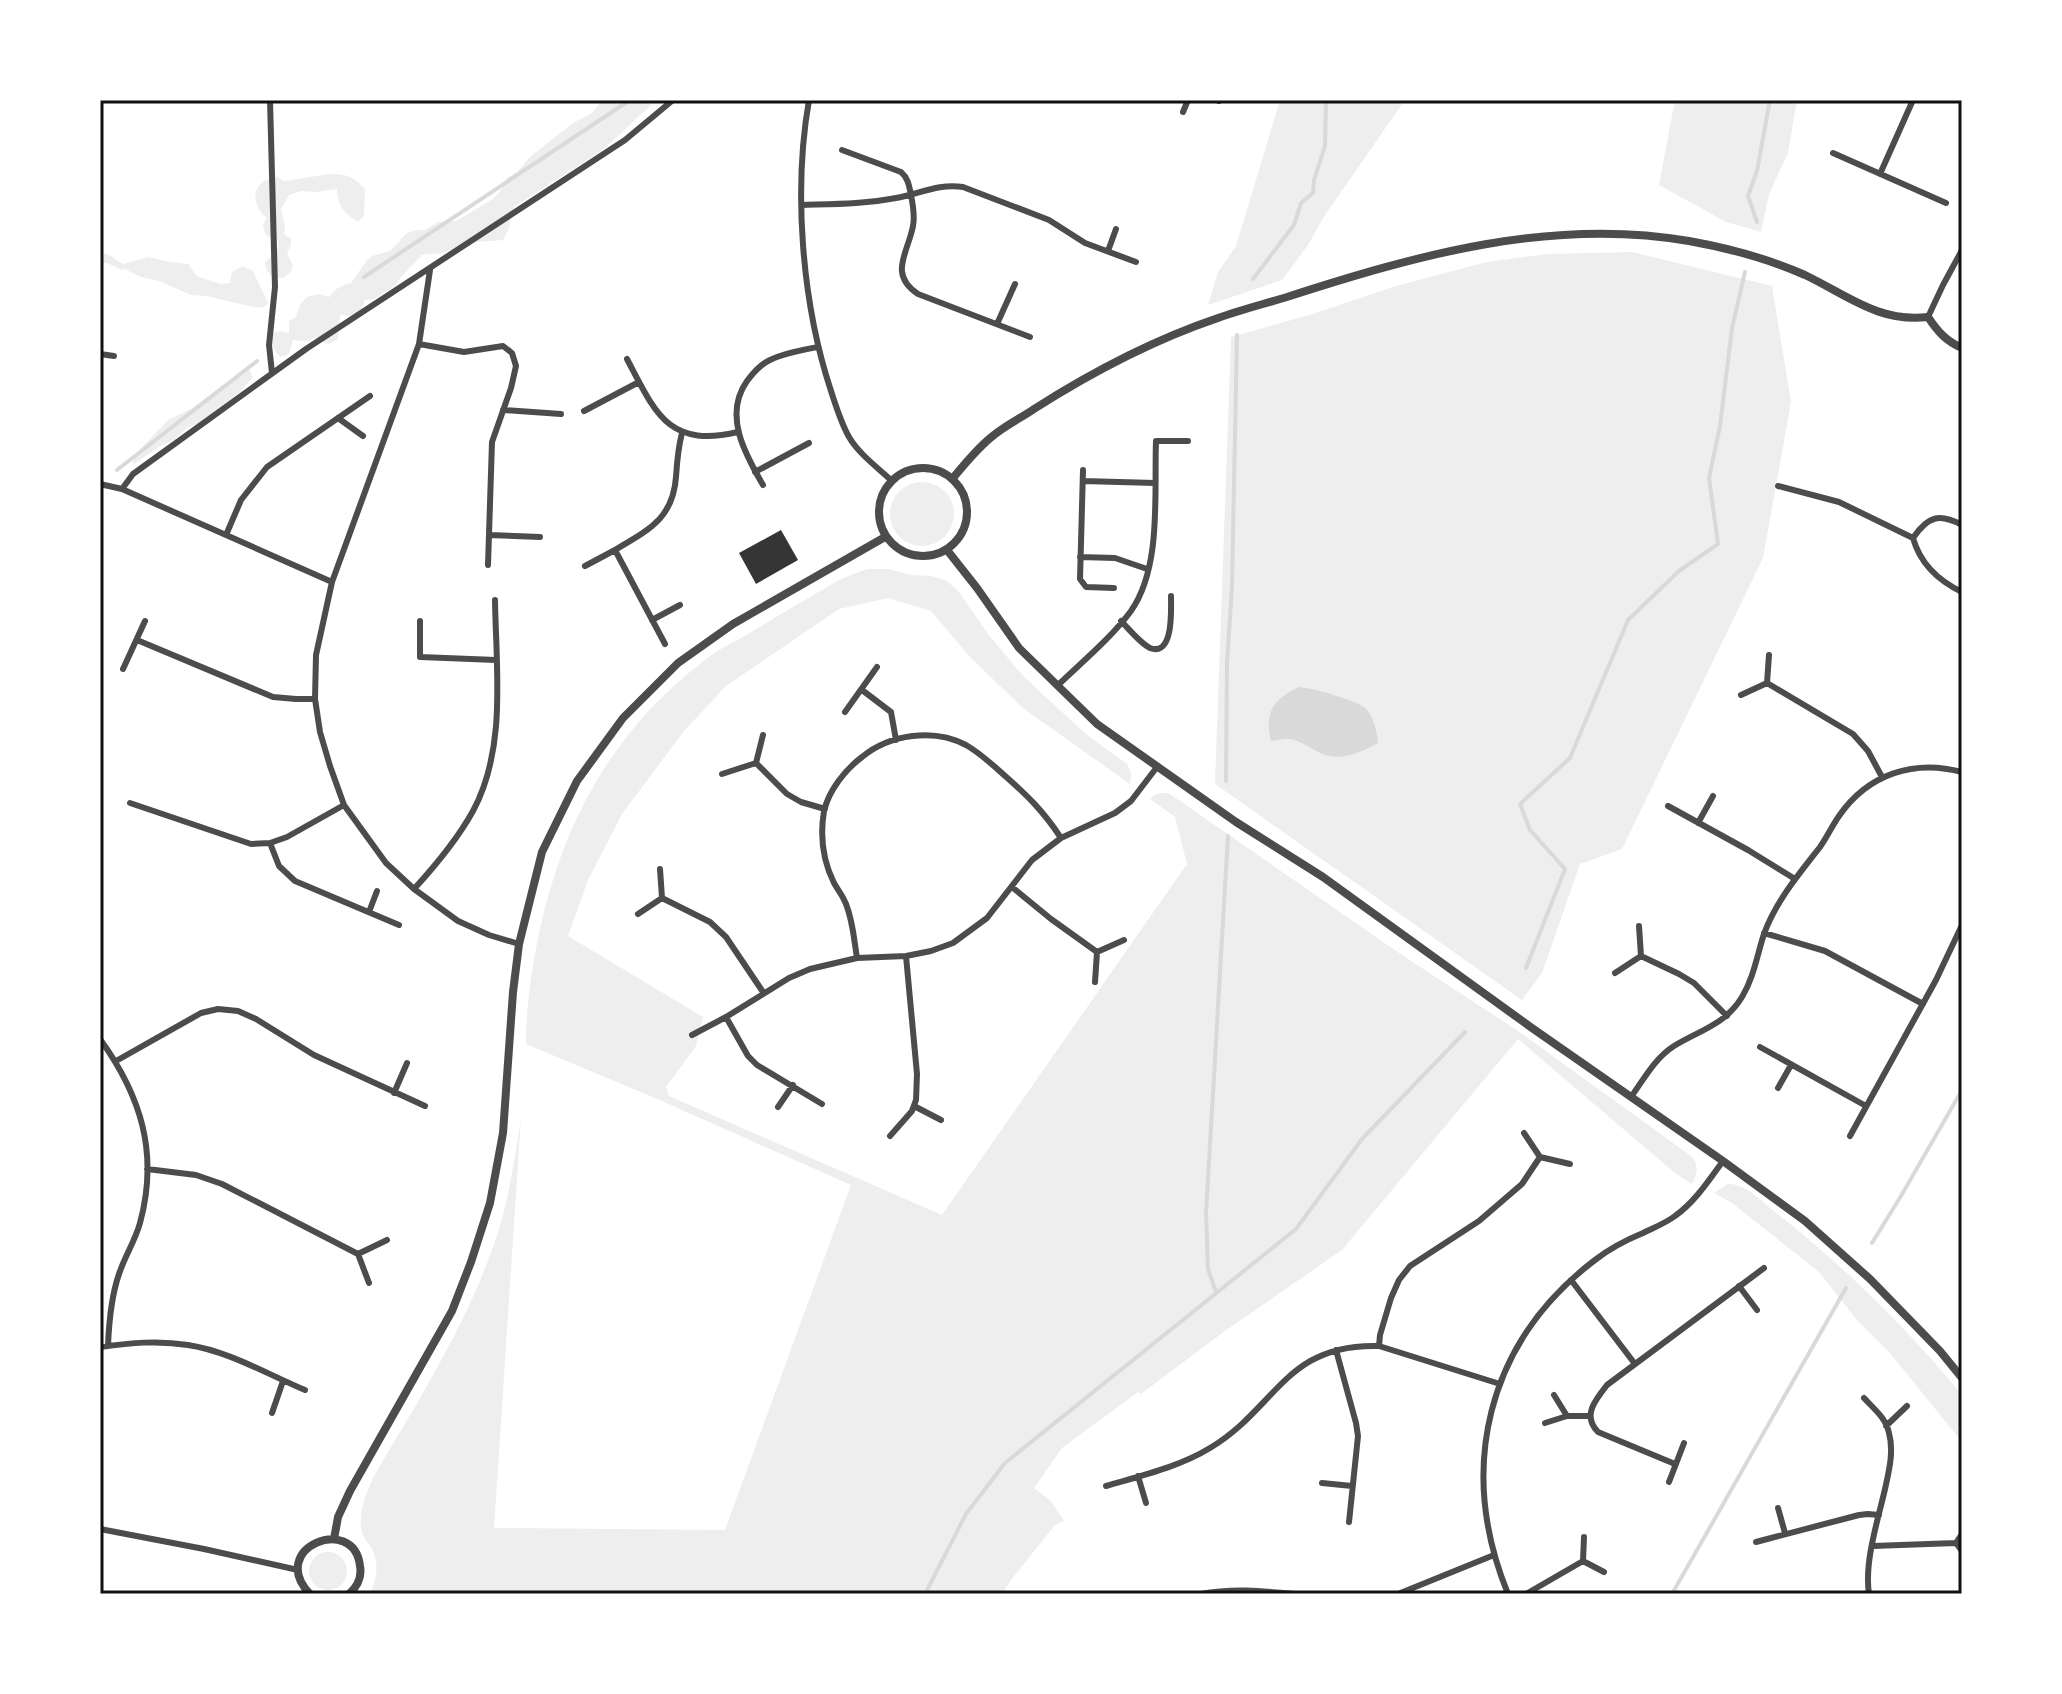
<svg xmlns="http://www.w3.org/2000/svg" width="2062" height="1694" viewBox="0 0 2062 1694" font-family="Lato,sans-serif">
	<rect width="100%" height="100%" fill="#fff"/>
	<path fill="#eee" d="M 602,100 L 660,100 L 652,104 L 604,149 L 514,207 L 509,228 L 503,240 L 476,242 L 442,253 L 422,255 L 400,278 L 396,285 L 374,299 L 364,300 L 364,304 L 358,313 L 348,316 L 340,315 L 338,339 L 329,344 L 321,342 L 316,337 L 307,341 L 293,340 L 289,354 L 281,357 C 267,345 267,325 289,333 L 289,321 L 296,317 L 300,305 L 307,297 L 319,294 L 329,297 C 335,289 341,285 351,283 L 367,260 L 372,256 L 390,251 L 407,233 L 416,230 L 425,230 L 438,222 L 456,221 L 493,199 L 501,190 L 507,178 L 517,172 L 530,157 L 573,123 L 591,114 Z
		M 1280,100 L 1405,100 L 1325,215 L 1308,245 L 1282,280 L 1208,305 L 1218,272 L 1236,246 Z
		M 1675,100 L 1797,100 L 1788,153 L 1769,194 L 1761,232 L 1726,222 L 1659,185 Z
		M 330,174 C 347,174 354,177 365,189 L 364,216 L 358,222 C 344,213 337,206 337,189 L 316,192 L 301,191 L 289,195 L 281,210 L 285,226 L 284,234 L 291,239 L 291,245 L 287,253 L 293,266 L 290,273 L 283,278 L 271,276 L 266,269 L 265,262 C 273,255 280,251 278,240 L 267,236 C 263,229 261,224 267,218 C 255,210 250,191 263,182 C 265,180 275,178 277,177 L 284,181 Z
		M 100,252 L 109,255 L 123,264 L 149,257 L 164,261 L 188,264 L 197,276 L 220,284 L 230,283 L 232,272 L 243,266 L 253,271 L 268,303 L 263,308 L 249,306 L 207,296 L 191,295 L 159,281 L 141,277 L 125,269 L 121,270 L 107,263 L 100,263 Z
		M 1632,252 L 1772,286 L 1791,402 L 1763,558 L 1622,849 L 1580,864 L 1542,973 L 1522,1000 L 1215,784 L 1231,337 L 1313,314 L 1396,286 L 1487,262 L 1547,254 Z
		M 249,370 L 253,377 L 240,392 L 199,423 L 187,428 L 174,440 L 160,446 L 133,465 L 133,457 L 168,420 L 191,409 L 239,373 Z
		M890 514a32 32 0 1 1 64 0a32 32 0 1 1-64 0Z
		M 867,569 L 888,569 L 910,575 L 932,576 L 947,581 L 959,592 L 988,634 L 1023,676 L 1087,735 L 1127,764 L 1131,772 L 1130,784 L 1024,709 L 970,657 L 931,611 L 888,598 L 839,609 L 726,686 L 684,731 L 622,814 L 588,880 L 568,936 L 703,1017 L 696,1046 L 666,1087 L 669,1096 L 942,1215 L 1187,864 L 1175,817 L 1150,799 C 1155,793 1163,792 1170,794 L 1402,955 L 1521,1033 L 1691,1156 C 1699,1164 1698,1174 1692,1184 L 1676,1174 L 1518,1039 L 1342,1250 L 1225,1331 L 1141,1394 L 1138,1392 L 1062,1448 L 1034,1488 L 1051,1501 L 1064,1521 L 1055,1525 L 1011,1580 L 1002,1594 L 369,1594 C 377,1581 379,1565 373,1551 C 369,1542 362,1538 361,1528 C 359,1510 366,1494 373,1478 C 416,1404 463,1331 492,1250 C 508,1208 514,1162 521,1118 L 494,1528 L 725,1530 L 851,1185 L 655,1098 L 526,1044 C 526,1005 532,966 540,929 C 565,817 614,730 706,659 C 719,649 734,642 748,634 C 779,615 811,596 843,578 Z
		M 1728,1184 C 1745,1183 1761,1201 1774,1211 C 1843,1265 1906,1327 1962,1395 L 1962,1442 L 1890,1353 L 1857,1320 L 1819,1272 L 1732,1203 L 1714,1193 Z
		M309 1571a19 19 0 1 1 38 0a19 19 0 1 1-38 0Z"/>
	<path fill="#d9d9d9" d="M 1299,687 C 1312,688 1356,700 1365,708 C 1374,716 1377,732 1378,743 C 1360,753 1339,763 1318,752 C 1309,747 1301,741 1290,739 C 1283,738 1277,741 1271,741 C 1264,713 1273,699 1299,687 Z"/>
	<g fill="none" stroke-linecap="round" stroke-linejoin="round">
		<path stroke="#d9d9d9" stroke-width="4" d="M 1757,222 L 1748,196 L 1757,171 L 1770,100
			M 364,277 L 630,100
			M 1253,279 L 1294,225 L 1301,203 L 1313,193 L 1314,180 L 1325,146 L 1326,100
			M 117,470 L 257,361
			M 1226,781 L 1227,663 L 1232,586 L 1237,335
			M 1526,968 L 1565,869 L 1530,830 L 1520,804 L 1570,758 L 1628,620 L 1679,571 L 1718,544 L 1709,478 L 1720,426 L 1732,328 L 1745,272
			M 1872,1243 L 1901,1196 L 1962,1090
			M 1216,1292 L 1208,1269 L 1206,1213 L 1228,836
			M 925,1594 L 966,1514 L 1005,1463 L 1296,1229 L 1362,1139 L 1465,1032
			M 1672,1594 L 1846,1288"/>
	</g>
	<path fill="#353535" d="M 781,530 L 798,560 L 756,584 L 739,553 Z"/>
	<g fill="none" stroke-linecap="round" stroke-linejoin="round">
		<path stroke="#4c4c4c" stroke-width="6" d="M 270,100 L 275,287 L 269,345 L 272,373
			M 809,100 C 793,191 802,303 831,391 C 836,406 841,423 849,437 C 859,454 877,467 892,481
			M 1217,100 L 1219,101
			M 1183,112 L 1188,100
			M 842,150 L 901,172 C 908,178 909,185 911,195 C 913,205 915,216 913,226 C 908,253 888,274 918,294 L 1030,337
			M 1833,153 L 1946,203
			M 1880,174 L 1913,100
			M 802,205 C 833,204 865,204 896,198 C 919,194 939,183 963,187 L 1049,220 L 1085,243 L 1136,262
			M 1108,251 L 1116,229
			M 430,270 L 419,344 L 332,582 L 316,655 L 315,699 L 320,732 L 330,766 L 344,805 L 386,863 L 414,889 L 458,921 L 489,935 L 519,944
			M 1928,317 L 1943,285 L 1962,250
			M 997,324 L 1015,284
			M 419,344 L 464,352 L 503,346 L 512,353 L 516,366 L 511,388 L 492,442 L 488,565
			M 100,354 L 114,356
			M 627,359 C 656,414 668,448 738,432
			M 503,410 L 561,414
			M 584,411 L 639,382
			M 338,418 L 363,436
			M 1083,470 L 1080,579 L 1086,587 L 1114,588
			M 755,472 L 809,443
			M 1083,481 L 1155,483
			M 100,484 L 122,489 L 332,582
			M 763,485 C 745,454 723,415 747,381 C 753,373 761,364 770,360 C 784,353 802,350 818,347
			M 1778,486 L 1839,502 L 1913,538
			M 122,489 L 133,474 L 306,349 L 625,140 L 673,100
			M 1962,525 C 1939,513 1928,516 1913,538 C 1920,563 1939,581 1962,592
			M 226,535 L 241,500 L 267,467 L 370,396
			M 489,535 L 540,537
			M 1080,557 L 1115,558 L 1147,569
			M 585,566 L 615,550
			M 652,620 L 680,605
			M 420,621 L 420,657 L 496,660
			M 1121,621 C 1129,629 1140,643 1150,648 C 1174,657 1171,609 1171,596
			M 137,640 L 273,697 L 296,699 L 315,699
			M 665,644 L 615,550 C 648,530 673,519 676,477 C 677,461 678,448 682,433
			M 123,669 L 145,621
			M 1767,683 L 1853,734 L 1868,751 L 1882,777
			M 1057,686 C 1082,662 1111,638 1131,611 C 1162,567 1154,493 1156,441 L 1188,441
			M 862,690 L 891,712 L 896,740
			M 1741,695 L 1767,683 L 1769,655
			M 845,712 L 877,667
			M 756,763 L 787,794 L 801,802 L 825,809
			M 722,774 L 756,763 L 763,735
			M 130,803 L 251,844 L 270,843 L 287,837 L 344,805
			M 1668,806 L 1748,850 L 1795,879
			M 1698,823 L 1713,796
			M 270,843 L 279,866 L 295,881 L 399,925
			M 1012,887 L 1051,919 L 1097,952
			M 414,889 C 436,865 457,840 473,811 C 507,748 496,669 495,600
			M 662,898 L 710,922 L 726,937 L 763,992
			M 369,912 L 377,891
			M 638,914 L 662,898 L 660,869
			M 1764,933 L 1825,951 L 1923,1004
			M 1641,956 L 1679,974 L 1694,983 L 1727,1016
			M 857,958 C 854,940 853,921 846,904 C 843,896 838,890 834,883 C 823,861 820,835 824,811 C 829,790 845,770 862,757 C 890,734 934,728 966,745 C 980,753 992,764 1004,775 C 1028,796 1044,812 1061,838
			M 1615,973 L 1641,956 L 1639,926
			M 1095,982 L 1097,952 L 1124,940
			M 726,1017 L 748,1056 L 757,1065 L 822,1104
			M 692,1035 L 726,1017 L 789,978 L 810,969 L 857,958 L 906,956 L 931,951 L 953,943 L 987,918 L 1032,860 L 1061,838 L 1115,813 L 1131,801 L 1157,767
			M 100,1039 C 141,1096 159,1153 140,1223 C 135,1241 125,1256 119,1274 C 111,1297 109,1321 108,1346
			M 1760,1047 L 1866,1106
			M 116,1061 L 201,1013 L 218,1009 L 238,1011 L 256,1019 L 314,1055 L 425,1106
			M 1778,1088 L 1791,1065
			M 394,1093 L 407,1063
			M 1631,1097 C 1644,1079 1655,1058 1674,1046 C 1700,1030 1725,1025 1742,997 C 1754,977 1757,955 1764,934 C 1776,901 1799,874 1820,847 C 1827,837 1832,826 1839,816 C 1868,774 1914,759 1962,772
			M 914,1106 L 941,1120
			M 778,1107 L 793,1085
			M 1524,1133 L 1540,1157 L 1570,1164
			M 890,1136 L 912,1111 L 916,1100 L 917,1074 L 906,956
			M 1850,1136 L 1936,980 L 1962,925
			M 147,1169 L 196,1175 L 222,1184 L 358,1254
			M 1571,1280 L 1635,1364
			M 369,1283 L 358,1254 L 387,1240
			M 1739,1286 L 1757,1310
			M 1379,1346 L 1380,1335 L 1391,1298 L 1399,1280 L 1410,1266 L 1479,1221 L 1522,1184 L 1540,1157
			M 100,1347 C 130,1343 158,1340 188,1345 C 228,1351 267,1374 305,1390
			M 1336,1350 L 1356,1423 L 1358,1436 L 1349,1522
			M 1554,1395 L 1567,1416
			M 1864,1398 C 1874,1409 1886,1418 1889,1433 C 1894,1451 1889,1471 1885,1489 C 1878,1520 1864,1562 1869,1594
			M 272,1413 L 283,1381
			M 1545,1423 L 1567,1416 L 1589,1416
			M 1886,1426 L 1907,1406
			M 1675,1464 L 1598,1432 C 1582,1416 1595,1400 1607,1385 L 1764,1268
			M 1138,1476 L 1146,1503
			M 1669,1482 L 1684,1443
			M 1322,1483 L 1352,1486
			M 1106,1486 C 1140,1476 1179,1467 1210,1448 C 1277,1408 1285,1343 1379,1346 L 1500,1384
			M 1778,1508 L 1785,1533
			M 100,1529 L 204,1549 L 298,1570
			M 1962,1534 L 1956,1543 L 1962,1551
			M 1584,1537 L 1583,1561 L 1604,1572
			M 1756,1542 L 1859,1515 L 1868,1514 L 1879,1515
			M 1873,1546 L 1956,1543
			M 1201,1594 C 1232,1588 1262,1591 1294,1594
			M 1398,1594 L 1494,1555
			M 1508,1594 C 1457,1469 1486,1343 1595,1260 C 1609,1249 1626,1240 1643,1233 C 1653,1228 1666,1223 1675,1216 C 1695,1202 1709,1180 1723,1161
			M 1526,1594 L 1583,1561"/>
		<path stroke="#4c4c4c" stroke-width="8" d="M879 512a44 44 0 1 1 88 0a44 44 0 1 1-88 0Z
			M 952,479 C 965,464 978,447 994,435 C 1006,425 1021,418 1034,409 C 1092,372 1153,340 1218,318 C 1240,310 1264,304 1287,297 C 1417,255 1552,217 1689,241 C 1728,248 1769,259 1805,275 C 1847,295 1879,323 1928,317 C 1938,332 1946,341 1962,348
			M 947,550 L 977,588 L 1019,648 L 1097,724 L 1236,822 L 1323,877 L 1532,1028 L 1723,1161 L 1805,1221 L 1870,1279 L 1940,1351 L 1962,1378
			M 334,1539 L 338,1517 L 350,1491 L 452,1311 L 471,1262 L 490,1203 L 503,1133 L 513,992 L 519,944 L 542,852 L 577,781 L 623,718 L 678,663 L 733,624 L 885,537
			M 310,1594 C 266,1548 354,1513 360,1566 C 362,1577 358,1586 349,1594"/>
	</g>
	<rect width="2062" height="1694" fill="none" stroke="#ffffff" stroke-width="204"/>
	<rect x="102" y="102" width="1858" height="1490" fill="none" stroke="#111" stroke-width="3"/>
</svg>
